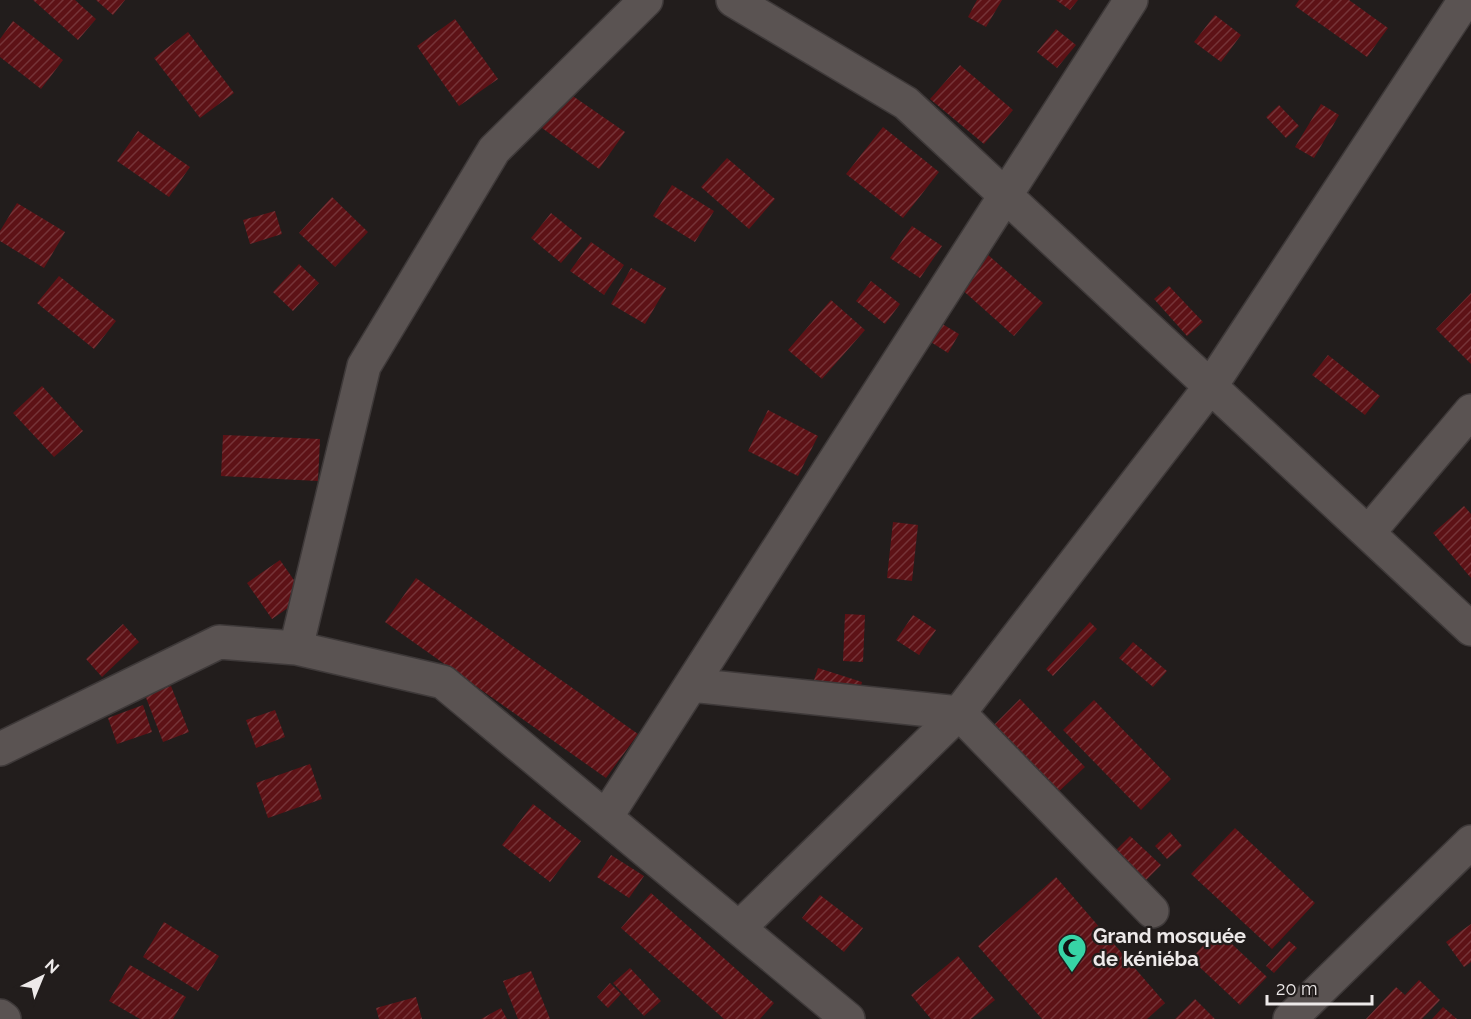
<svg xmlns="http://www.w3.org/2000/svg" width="1471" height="1019" viewBox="0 0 1471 1019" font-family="Raleway,sans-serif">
	<defs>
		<pattern id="building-hatch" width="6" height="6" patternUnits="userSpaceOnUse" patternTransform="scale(1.5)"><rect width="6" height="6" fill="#5d1216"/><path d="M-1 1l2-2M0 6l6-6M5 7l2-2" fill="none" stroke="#753438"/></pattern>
	</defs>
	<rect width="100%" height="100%" fill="#221d1c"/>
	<path fill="url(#building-hatch)" d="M 33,0 L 75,0 L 96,19 L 78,40 Z
		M 96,0 L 125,0 L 113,15 Z
		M 977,0 L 1002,0 L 986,27 L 968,17 Z
		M 1056,0 L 1078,0 L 1070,10 Z
		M 1299,0 L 1349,0 L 1388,28 L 1367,57 L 1295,6 Z
		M 1215,15 L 1241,35 L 1221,62 L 1194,42 Z
		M 455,19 L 498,79 L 459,106 L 417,46 Z
		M 13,21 L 63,60 L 41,89 L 0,57 L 0,39 Z
		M 1056,29 L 1076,45 L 1057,68 L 1037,52 Z
		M 188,32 L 234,93 L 200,118 L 154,58 Z
		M 960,65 L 1013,110 L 984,144 L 930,99 Z
		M 567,92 L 625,132 L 599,169 L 542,128 Z
		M 1321,104 L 1339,115 L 1314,158 L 1295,147 Z
		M 1279,105 L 1299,126 L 1286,138 L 1266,117 Z
		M 883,127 L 939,172 L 903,218 L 846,174 Z
		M 138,131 L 190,167 L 169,197 L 117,161 Z
		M 727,158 L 775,199 L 749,229 L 701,187 Z
		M 672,185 L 714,211 L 695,242 L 653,216 Z
		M 332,197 L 368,232 L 335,267 L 299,233 Z
		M 17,203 L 65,232 L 44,268 L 0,241 L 0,231 Z
		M 275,211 L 282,234 L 250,244 L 243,220 Z
		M 551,213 L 582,238 L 561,263 L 531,238 Z
		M 912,226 L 942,246 L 920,278 L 890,258 Z
		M 591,242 L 624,265 L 604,295 L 570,271 Z
		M 987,254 L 1043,303 L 1014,336 L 959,287 Z
		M 299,264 L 319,283 L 293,311 L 273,292 Z
		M 631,268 L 666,288 L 645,324 L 611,304 Z
		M 59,276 L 116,321 L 94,349 L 37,303 Z
		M 871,281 L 900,304 L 885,324 L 856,301 Z
		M 1169,286 L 1203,322 L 1187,336 L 1154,299 Z
		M 1471,293 L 1471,364 L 1436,329 Z
		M 831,300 L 865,330 L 822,379 L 788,350 Z
		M 934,319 L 959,334 L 948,353 L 923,337 Z
		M 1328,355 L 1380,396 L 1365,415 L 1312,375 Z
		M 42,386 L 83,431 L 54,457 L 13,413 Z
		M 768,410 L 818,436 L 798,476 L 748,451 Z
		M 223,435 L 320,439 L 318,481 L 221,476 Z
		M 1464,506 L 1471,514 L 1471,578 L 1433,533 Z
		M 893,522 L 918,525 L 912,581 L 887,578 Z
		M 280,560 L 305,596 L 272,619 L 247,583 Z
		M 416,578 L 638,734 L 606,778 L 385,622 Z
		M 845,614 L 865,615 L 863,662 L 843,661 Z
		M 913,615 L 936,630 L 919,655 L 896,640 Z
		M 1090,622 L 1097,629 L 1053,676 L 1046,669 Z
		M 123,624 L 139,642 L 102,677 L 86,659 Z
		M 1133,642 L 1167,671 L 1153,687 L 1119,658 Z
		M 818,668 L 862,682 L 858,697 L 813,683 Z
		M 171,686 L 189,732 L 163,742 L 145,695 Z
		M 1020,699 L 1085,767 L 1055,795 L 991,728 Z
		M 1094,700 L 1171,779 L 1141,810 L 1063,730 Z
		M 143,705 L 152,732 L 117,744 L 108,718 Z
		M 275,710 L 285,737 L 256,748 L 246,720 Z
		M 310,764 L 322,799 L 268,818 L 256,783 Z
		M 533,804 L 581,841 L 550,882 L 502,845 Z
		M 1235,828 L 1315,903 L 1272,949 L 1191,874 Z
		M 1170,832 L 1182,846 L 1167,859 L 1155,846 Z
		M 1130,836 L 1161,865 L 1146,880 L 1115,851 Z
		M 611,855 L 644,876 L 629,898 L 597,877 Z
		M 1056,877 L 1165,1003 L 1147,1019 L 1042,1019 L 978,946 Z
		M 651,893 L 774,1003 L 760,1019 L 724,1019 L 621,928 Z
		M 820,895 L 863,928 L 844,952 L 802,918 Z
		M 164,922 L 219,956 L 198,991 L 143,957 Z
		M 1471,924 L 1471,962 L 1464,967 L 1446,942 Z
		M 1217,930 L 1267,977 L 1240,1005 L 1191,959 Z
		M 1289,941 L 1297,948 L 1274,973 L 1266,966 Z
		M 958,956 L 995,1000 L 971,1019 L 931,1019 L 911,995 Z
		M 130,965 L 186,997 L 173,1019 L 140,1019 L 109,1001 Z
		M 630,968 L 661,1001 L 644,1016 L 613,983 Z
		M 531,971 L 550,1019 L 518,1019 L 503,981 Z
		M 1419,980 L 1440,1000 L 1422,1019 L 1366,1019 L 1396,987 L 1405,995 Z
		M 610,983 L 621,994 L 608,1008 L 597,997 Z
		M 416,997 L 422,1019 L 379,1019 L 376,1008 Z
		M 1195,999 L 1215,1019 L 1175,1019 Z
		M 1443,1007 L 1457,1019 L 1432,1019 Z
		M 501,1008 L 507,1019 L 481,1019 Z"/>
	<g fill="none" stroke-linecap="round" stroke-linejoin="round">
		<g stroke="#3e3939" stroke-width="36">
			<path id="minor" d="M 733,0 L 906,103 L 1471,629
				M 1368,533 L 1471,411
				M 296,648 L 364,366 L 494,150 L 646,0
				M 691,685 L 959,713 L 1152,911
				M 0,749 L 219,642 L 296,648 L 443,682 L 848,1019
				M 606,817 L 1131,0
				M 739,928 L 959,713 L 1210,387 L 1465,0
				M 0,1016 L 4,1019
				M 1290,1019 L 1471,842"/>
		</g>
		<use href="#minor" stroke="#5a5352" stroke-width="33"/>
	</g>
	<defs>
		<g id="mosque-pin" transform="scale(1.5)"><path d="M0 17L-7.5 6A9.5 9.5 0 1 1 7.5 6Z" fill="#37d4a6" stroke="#221d1c"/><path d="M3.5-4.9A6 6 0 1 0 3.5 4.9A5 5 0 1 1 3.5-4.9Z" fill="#111"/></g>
	</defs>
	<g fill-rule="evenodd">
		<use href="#mosque-pin" x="1072" y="948"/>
	</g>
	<g text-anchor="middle" stroke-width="4.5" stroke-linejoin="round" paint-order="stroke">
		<g font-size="20" font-weight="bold" fill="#ede9e9" stroke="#221d1c" text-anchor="start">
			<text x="1093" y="943">Grand mosquée<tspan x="1093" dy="23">de kéniéba</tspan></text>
		</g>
	</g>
	<g transform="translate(42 977) rotate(43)" stroke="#221d1c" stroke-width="4.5" paint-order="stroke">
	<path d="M0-4.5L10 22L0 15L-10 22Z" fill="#ede9e9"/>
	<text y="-9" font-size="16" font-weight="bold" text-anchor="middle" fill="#ede9e9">N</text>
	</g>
	<path d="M1267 995v9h105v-9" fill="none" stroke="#ede9e9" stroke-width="3"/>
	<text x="1276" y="995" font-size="18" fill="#ede9e9" stroke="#221d1c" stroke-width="4.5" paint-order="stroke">20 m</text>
</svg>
